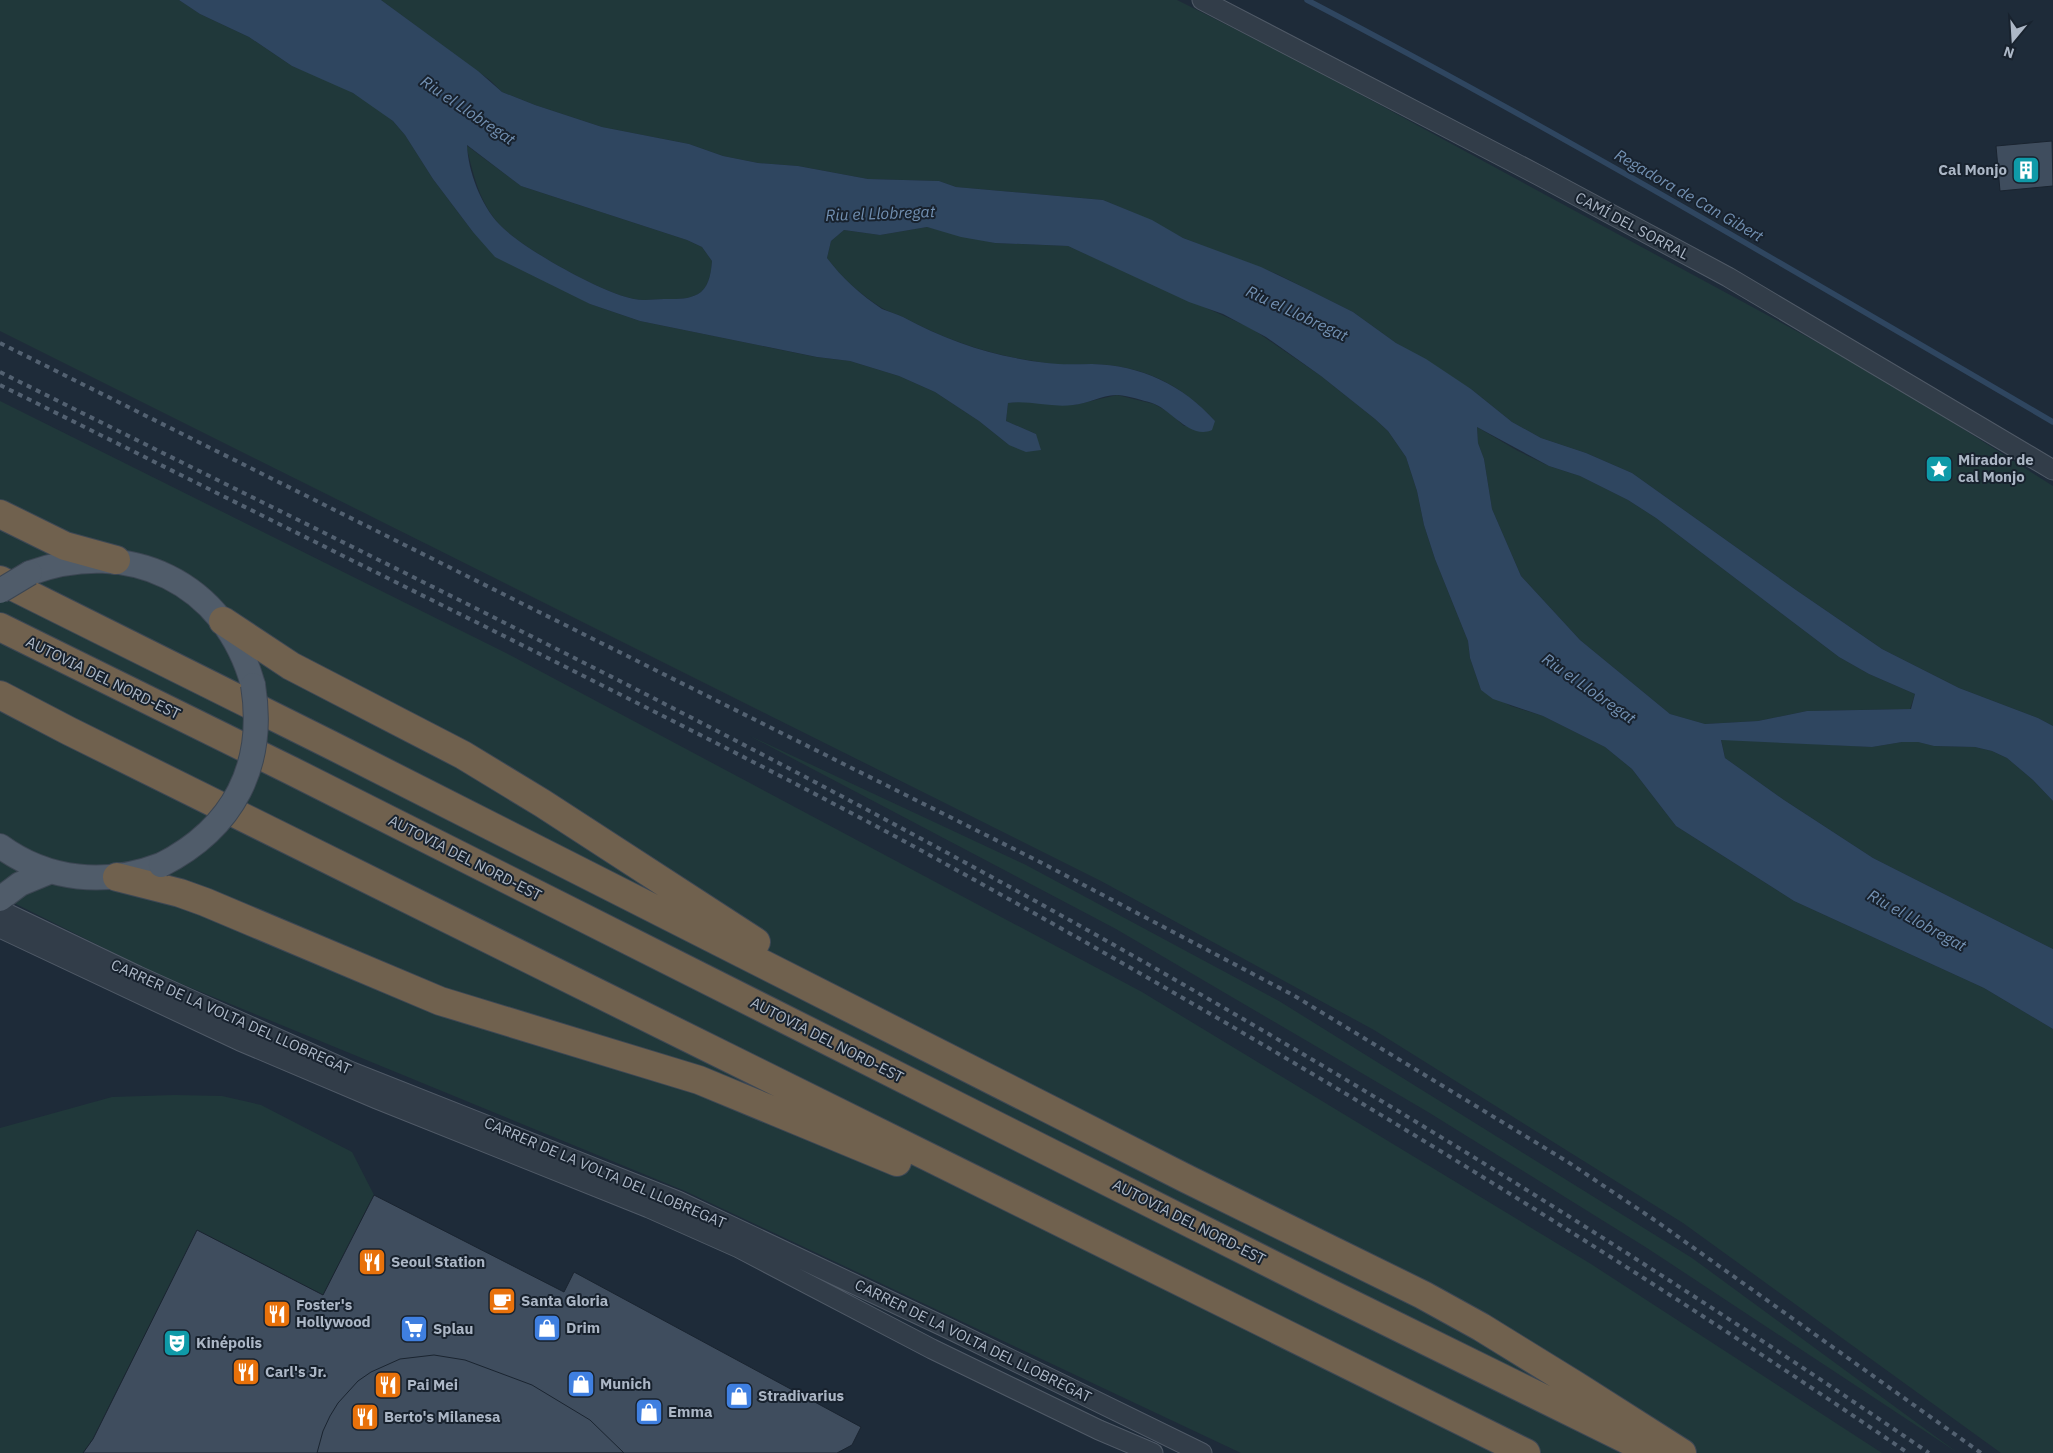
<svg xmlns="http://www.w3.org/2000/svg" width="2053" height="1453" viewBox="0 0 2053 1453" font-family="'IBM Plex Sans',sans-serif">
	<rect width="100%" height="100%" fill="#1e2b39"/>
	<path fill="#20383a" d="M 0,0 L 179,0 L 200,14 L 249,37 L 292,66 L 337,84 L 367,101 L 393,121 L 405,135 L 433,179 L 473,232 L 590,304 L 640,321 L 816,357 L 850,361 L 899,376 L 935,392 L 979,421 L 1009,445 L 1036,434 L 1006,421 L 1008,403 L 1025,401 L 1074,405 L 1117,395 L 1154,404 L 1170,413 L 1184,426 L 1215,421 C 1181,384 1142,365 1092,364 C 1079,364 1067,366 1054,364 C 1000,358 951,343 903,317 C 897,314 889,312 882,308 C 861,295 842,278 827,258 L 831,241 L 844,230 L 880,235 L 927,227 L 995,243 L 1068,246 L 1251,328 L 1321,376 L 1375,419 L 1388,431 L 1406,457 L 1417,491 L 1424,525 L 1435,559 L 1468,641 L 1470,658 L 1481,690 L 1511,706 L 1543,716 L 1605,747 L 1632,769 L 1676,826 L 1794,901 L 1984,988 L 2053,1029 L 2053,1453 L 2001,1453 L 1683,1223 L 1374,1030 L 1101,881 L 0,331 Z
		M 381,0 L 1177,0 L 1299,61 L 1883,378 L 2053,486 L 2053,726 L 2038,718 L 1959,688 L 1882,649 L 1796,590 L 1632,473 L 1586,453 L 1541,438 L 1512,422 L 1471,389 L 1396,343 L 1353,312 L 1277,274 L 1183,238 L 1134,213 L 1103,200 L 956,187 L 939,181 L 868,179 L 798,166 L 758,163 L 723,156 L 689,144 L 602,127 L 535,105 L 502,92 L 491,81 Z
		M 466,145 L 521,186 L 687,240 L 702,247 L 712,261 C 711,271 710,284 701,292 C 690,300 677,299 664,299 C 655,299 644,301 634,299 C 602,293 521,248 499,224 C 479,202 473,173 466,145 Z
		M 0,401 L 506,653 L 1142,992 L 1591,1264 L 1882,1453 L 1241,1453 L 685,1191 L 150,971 L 0,896 Z
		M 1477,427 L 1518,451 L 1549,466 L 1580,476 L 1628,500 L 1656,518 L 1839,657 L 1869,674 L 1915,694 L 1910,709 L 1807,711 L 1758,721 L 1705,724 L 1670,714 L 1580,640 L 1521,576 L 1492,509 L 1484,459 L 1478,443 Z
		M 750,736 L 1026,865 L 1279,1001 L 1692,1258 L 1958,1453 L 1647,1248 L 1428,1112 L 1116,929 Z
		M 1721,739 L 1872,747 L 1902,742 L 1918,742 L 1934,746 L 1975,747 L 1992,751 L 2007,758 L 2033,780 L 2053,801 L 2053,949 L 1873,858 L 1784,800 L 1725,758 Z
		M 174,1095 L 222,1096 L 261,1105 L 352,1152 L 374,1195 L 323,1295 L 197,1230 L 93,1439 L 83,1453 L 0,1453 L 0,1128 L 112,1097 Z"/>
	<path fill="#2f4660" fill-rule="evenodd" d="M 179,0 L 381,0 L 478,71 L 502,92 L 535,105 L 602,127 L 689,144 L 723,156 L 758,163 L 798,166 L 868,179 L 939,181 L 956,187 L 1103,200 L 1152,220 L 1183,238 L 1261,267 L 1307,289 L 1353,312 L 1396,343 L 1426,359 L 1471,389 L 1512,422 L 1541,438 L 1586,453 L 1632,473 L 1796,590 L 1882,649 L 1959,688 L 2038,718 L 2053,726 L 2053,801 L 2033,780 L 2007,758 L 1992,751 L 1975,747 L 1934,746 L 1918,742 L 1902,742 L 1872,747 L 1721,740 L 1725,758 L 1784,800 L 1873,858 L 2053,949 L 2053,1029 L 1984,988 L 1794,901 L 1676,826 L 1632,769 L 1605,747 L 1543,716 L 1493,699 L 1481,690 L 1470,658 L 1468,641 L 1435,559 L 1424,525 L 1417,491 L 1406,457 L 1388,431 L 1375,419 L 1321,376 L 1266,337 L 1223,314 L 1189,302 L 1068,246 L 995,243 L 961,237 L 927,227 L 880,235 L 844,230 L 831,241 L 827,258 C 842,278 861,295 882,309 C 889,312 897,314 903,317 C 949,342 995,357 1047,363 C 1062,365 1077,364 1092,364 C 1141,365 1183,385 1215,421 L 1212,430 C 1190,440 1171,409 1152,403 C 1142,400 1129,396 1118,395 C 1103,394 1088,404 1073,405 C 1051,408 1030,400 1008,403 L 1006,421 L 1036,434 L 1041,450 L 1026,452 L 1009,445 L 979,421 L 935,392 L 899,376 L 850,361 L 817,357 L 640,321 L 590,304 L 495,257 L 473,232 L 433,179 L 405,135 L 393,121 L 353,93 L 292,66 L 249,37 L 200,14 ZM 467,145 L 521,186 L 687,240 L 702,247 L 712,261 C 711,271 710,284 701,292 C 690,300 677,299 664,299 C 655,299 644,301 634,299 C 602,293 521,248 499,224 C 481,205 468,171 467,145 ZM 1477,427 L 1549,466 L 1580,476 L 1628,500 L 1656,518 L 1839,657 L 1869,674 L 1915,694 L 1911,709 L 1807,711 L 1758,721 L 1705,724 L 1670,714 L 1580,640 L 1521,576 L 1492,509 L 1484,459 L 1478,443 Z"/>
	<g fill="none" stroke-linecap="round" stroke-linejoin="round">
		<path stroke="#2f4660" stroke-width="5.5" d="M 1307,0 C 1560,132 1806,278 2053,422"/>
	</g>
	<path fill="#3f4d5e" stroke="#1a2430" d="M 2052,141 L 2053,186 L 2000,191 L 1996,146 Z
		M 374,1195 L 564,1292 L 574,1272 L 861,1427 L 852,1445 L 837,1453 L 83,1453 L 93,1439 L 197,1230 L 323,1295 Z
		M 434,1355 L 465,1360 L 532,1385 L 590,1420 L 624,1453 L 317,1453 L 323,1431 L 330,1416 L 338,1403 L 358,1381 L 371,1372 L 400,1359 Z"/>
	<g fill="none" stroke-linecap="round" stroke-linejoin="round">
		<g stroke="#505a67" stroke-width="21">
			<path id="minor" d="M 1202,0 L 1538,175 L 1728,277 L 2053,470
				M 0,910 L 138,976 L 352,1072 L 678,1201 L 949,1329 L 1202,1453
				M 0,928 L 240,1041 L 377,1099 L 649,1208 L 739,1248 L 932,1349 L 1099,1430 L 1153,1453"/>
		</g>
		<g stroke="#3c4653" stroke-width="26">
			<path id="major" d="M 30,573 C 129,537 225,582 253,685
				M 0,846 C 48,881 106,886 161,865
				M 0,899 L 20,884 L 49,872"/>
		</g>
		<g stroke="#3d4754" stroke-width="30">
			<path id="highway" d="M 0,514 L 65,546 L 116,560
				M 0,580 L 331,745 L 1187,1179 L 1423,1295 L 1481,1327 L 1575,1385 L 1682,1453
				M 223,621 L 291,666 L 463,755 L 542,803 L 756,942
				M 0,627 L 292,771 L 1315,1286 L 1654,1453
				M 0,695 L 69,731 L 1526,1453
				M 117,877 L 180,893 L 205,902 L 440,1001 L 699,1080 L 897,1162"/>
		</g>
		<use href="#minor" stroke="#323d49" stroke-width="19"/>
		<use href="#major" stroke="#505c6a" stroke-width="24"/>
		<use href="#highway" stroke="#70614e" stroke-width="28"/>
		<path stroke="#536171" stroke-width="4" stroke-dasharray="5 5" stroke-linecap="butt" d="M 0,343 L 1040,862 L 1293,995 L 1568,1162 L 1656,1221 L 1981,1453
			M 0,372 C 302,523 606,669 903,829 C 1256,1018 1599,1227 1929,1453
			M 0,385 C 167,468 335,552 502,635 C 639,704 778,773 913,846 C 1252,1032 1588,1234 1908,1453"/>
		<g stroke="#3c4653" stroke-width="26" stroke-linecap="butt">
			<path id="major-bridge" d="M 0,591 L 30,573
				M 161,865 C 234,828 266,765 253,685"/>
		</g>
		<use href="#major-bridge" stroke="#505c6a" stroke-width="24"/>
	</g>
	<defs>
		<g id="building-square" transform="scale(1.4375)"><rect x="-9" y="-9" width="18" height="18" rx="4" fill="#0f9aa8" stroke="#18222e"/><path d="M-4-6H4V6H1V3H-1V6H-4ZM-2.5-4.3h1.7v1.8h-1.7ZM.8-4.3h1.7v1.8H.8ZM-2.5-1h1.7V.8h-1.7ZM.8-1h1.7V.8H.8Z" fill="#fff"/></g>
		<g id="sight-square" transform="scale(1.4375)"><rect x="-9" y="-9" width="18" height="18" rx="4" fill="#0f9aa8" stroke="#18222e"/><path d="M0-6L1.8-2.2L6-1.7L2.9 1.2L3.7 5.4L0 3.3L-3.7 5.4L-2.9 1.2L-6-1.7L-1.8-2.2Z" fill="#fff"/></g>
		<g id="restaurant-square" transform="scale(1.4375)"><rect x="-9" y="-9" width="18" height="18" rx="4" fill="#e8710a" stroke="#18222e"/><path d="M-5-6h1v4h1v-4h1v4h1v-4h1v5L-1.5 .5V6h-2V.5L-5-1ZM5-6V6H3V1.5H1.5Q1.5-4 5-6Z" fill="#fff"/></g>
		<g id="cafe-square" transform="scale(1.4375)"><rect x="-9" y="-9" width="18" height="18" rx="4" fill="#e8710a" stroke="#18222e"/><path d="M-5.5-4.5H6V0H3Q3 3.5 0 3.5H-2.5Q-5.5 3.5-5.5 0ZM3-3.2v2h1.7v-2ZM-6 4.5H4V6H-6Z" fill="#fff"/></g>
		<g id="shop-square" transform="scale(1.4375)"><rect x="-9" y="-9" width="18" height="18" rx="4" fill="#3f7fe0" stroke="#18222e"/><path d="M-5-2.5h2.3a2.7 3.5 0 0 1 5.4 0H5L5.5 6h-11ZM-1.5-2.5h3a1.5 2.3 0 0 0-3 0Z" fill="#fff"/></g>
		<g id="supermarket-square" transform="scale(1.4375)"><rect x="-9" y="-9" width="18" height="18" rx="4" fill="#3f7fe0" stroke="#18222e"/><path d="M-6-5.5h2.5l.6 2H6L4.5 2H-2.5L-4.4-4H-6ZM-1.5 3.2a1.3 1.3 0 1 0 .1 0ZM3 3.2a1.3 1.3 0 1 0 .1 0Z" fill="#fff"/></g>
		<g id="theatre-square" transform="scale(1.4375)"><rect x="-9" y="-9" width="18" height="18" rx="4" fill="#0f9aa8" stroke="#18222e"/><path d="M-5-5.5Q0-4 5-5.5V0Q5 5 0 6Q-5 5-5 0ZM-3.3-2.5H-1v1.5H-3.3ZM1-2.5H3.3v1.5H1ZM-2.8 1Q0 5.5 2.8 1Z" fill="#fff"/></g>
	</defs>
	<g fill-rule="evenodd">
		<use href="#building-square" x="2026" y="170"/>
		<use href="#sight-square" x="1939" y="469"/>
		<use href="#restaurant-square" x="372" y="1262"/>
		<use href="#cafe-square" x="502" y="1301"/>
		<use href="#restaurant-square" x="277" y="1314"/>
		<use href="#shop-square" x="547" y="1328"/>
		<use href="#supermarket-square" x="414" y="1329"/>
		<use href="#theatre-square" x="177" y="1343"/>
		<use href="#restaurant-square" x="246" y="1372"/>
		<use href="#shop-square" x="581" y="1384"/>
		<use href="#restaurant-square" x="388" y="1385"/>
		<use href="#shop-square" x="739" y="1396"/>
		<use href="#shop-square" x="649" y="1412"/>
		<use href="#restaurant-square" x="365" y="1417"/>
	</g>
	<g text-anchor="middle" stroke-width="4" stroke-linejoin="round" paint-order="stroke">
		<g font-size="15" font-weight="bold" fill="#acb7c6" stroke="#18222e" text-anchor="start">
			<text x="2007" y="175" text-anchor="end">Cal Monjo</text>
			<text x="1958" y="465">Mirador de<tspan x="1958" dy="17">cal Monjo</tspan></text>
			<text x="391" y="1267">Seoul Station</text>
			<text x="521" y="1306">Santa Gloria</text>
			<text x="296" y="1310">Foster's<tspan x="296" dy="17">Hollywood</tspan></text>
			<text x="566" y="1333">Drim</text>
			<text x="433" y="1334">Splau</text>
			<text x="196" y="1348">Kinépolis</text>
			<text x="265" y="1377">Carl's Jr.</text>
			<text x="600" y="1389">Munich</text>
			<text x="407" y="1390">Pai Mei</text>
			<text x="758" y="1401">Stradivarius</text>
			<text x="668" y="1417">Emma</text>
			<text x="384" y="1422">Berto's Milanesa</text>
		</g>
		<g font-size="15" fill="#acb7c6" stroke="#18222e">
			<text transform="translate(1632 226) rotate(28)" y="5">CAMÍ DEL SORRAL</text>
			<text transform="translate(103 678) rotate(26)" y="5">AUTOVIA DEL NORD-EST</text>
			<text transform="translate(465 858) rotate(27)" y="5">AUTOVIA DEL NORD-EST</text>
			<text transform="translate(231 1017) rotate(24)" y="5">CARRER DE LA VOLTA DEL LLOBREGAT</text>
			<text transform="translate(827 1040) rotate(27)" y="5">AUTOVIA DEL NORD-EST</text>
			<text transform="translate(605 1173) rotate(23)" y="5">CARRER DE LA VOLTA DEL LLOBREGAT</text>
			<text transform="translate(1189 1222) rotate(27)" y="5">AUTOVIA DEL NORD-EST</text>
			<text transform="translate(973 1341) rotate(26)" y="5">CARRER DE LA VOLTA DEL LLOBREGAT</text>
		</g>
		<g font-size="16" font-style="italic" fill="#7290b2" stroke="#18222e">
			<text transform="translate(468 110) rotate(34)" y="6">Riu el Llobregat</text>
			<text transform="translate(1689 195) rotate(30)" y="6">Regadora de Can Gibert</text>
			<text transform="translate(880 213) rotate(-2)" y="6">Riu el Llobregat</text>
			<text transform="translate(1297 313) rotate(25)" y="6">Riu el Llobregat</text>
			<text transform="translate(1589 688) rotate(35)" y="6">Riu el Llobregat</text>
			<text transform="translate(1917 920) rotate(29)" y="6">Riu el Llobregat</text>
		</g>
	</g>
	<g transform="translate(2013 40) rotate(198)" stroke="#18222e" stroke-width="4" paint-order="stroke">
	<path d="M0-4L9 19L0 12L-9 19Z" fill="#acb7c6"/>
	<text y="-8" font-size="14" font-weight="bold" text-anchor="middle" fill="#acb7c6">N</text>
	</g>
</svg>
